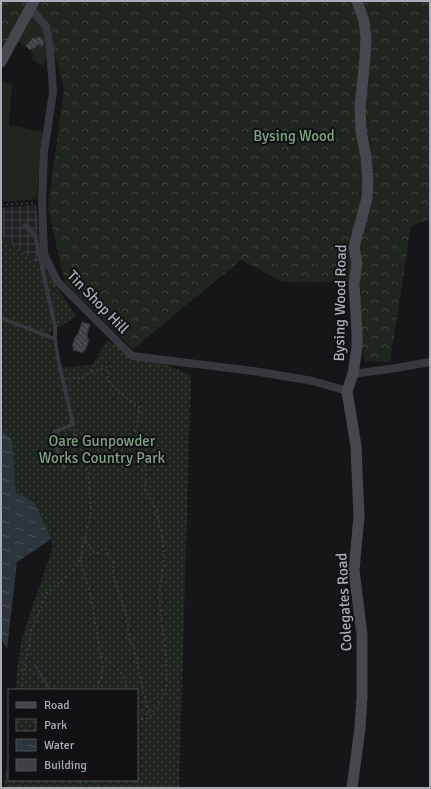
<svg xmlns="http://www.w3.org/2000/svg" width="431" height="789" viewBox="0 0 431 789" font-family="Signika,sans-serif">
	<defs>
		<pattern id="industrial-grid" width="8" height="8" patternUnits="userSpaceOnUse"><rect width="8" height="8" fill="#222225"/><path d="M0 4h8M4 0v8" fill="none" stroke="#3f3f43"/></pattern>
		<pattern id="forest-crowns" width="20" height="18" patternUnits="userSpaceOnUse"><rect width="20" height="18" fill="#1e261f"/><path d="M2 6a3 3 0 1 1 6 0M12 15a3 3 0 1 1 6 0" fill="none" stroke="#3c433d"/></pattern>
		<pattern id="park-dots" width="8" height="8" patternUnits="userSpaceOnUse"><rect width="8" height="8" fill="#1e261f"/><path d="M2 2h.1M6 6h.1" fill="none" stroke="#3c433d" stroke-width="1.8" stroke-linecap="round"/></pattern>
		<pattern id="water-ripples" width="26" height="14" patternUnits="userSpaceOnUse"><rect width="26" height="14" fill="#2c353c"/><path d="M2 4q2-2 4 0t4 0M15 11q2-2 4 0t4 0" fill="none" stroke="#485056"/></pattern>
		<pattern id="building-back-hatch" width="6" height="6" patternUnits="userSpaceOnUse"><rect width="6" height="6" fill="#404145"/><path d="M-1 5l2 2M0 0l6 6M5-1l2 2" fill="none" stroke="#595a5e"/></pattern>
	</defs>
	<rect width="100%" height="100%" fill="#161618"/>
	<path fill="url(#industrial-grid)" d="M 36,205 L 39,236 L 47,271 L 3,237 L 1,229 L 1,208 Z"/>
	<path fill="#1e261f" d="M 31,16 L 45,27 L 49,50 L 43,66 L 32,59 L 33,53 L 15,39 Z
		M 1,81 L 12,84 L 9,125 L 44,132 L 36,199 L 1,202 Z"/>
	<path fill="url(#forest-crowns)" d="M 1,1 L 430,1 L 430,219 L 411,226 L 390,362 L 364,361 L 360,321 L 360,282 L 283,282 L 241,260 L 133,349 L 65,283 L 48,208 L 64,89 L 46,18 L 24,7 L 1,54 Z"/>
	<path fill="url(#park-dots)" d="M 1,229 L 3,237 L 47,271 L 76,317 L 50,332 L 58,368 L 92,365 L 107,341 L 191,375 L 179,788 L 4,788 L 9,747 L 9,780 L 137,780 L 137,690 L 15,690 L 21,641 L 53,546 L 35,503 L 16,492 L 12,440 L 1,429 L 1,357 L 2,356 L 1,355 Z"/>
	<path fill="url(#water-ripples)" d="M 1,429 L 12,440 L 16,492 L 35,503 L 51,539 L 17,562 L 7,649 L 1,638 Z"/>
	<g fill="none" stroke-linecap="round" stroke-linejoin="round">
		<path stroke="#2c353c" stroke-width="2" d="M 35,665 L 50,690
			M 80,780 L 82,788"/>
	</g>
	<path fill="url(#building-back-hatch)" stroke="#303034" d="M 38,36 L 43,40 L 44,44 L 42,47 L 38,44 L 34,49 L 32,48 L 30,50 L 26,46 L 33,37 L 36,39 Z
		M 82,322 L 90,324 L 87,335 L 88,336 L 87,339 L 89,340 L 85,351 L 83,351 L 83,353 L 73,350 L 73,347 L 72,346 L 76,335 L 77,336 Z"/>
	<g fill="none" stroke-linecap="round" stroke-linejoin="round">
		<path stroke="#3d3f44" stroke-width="1.5" stroke-dasharray="2 3" stroke-linecap="butt" d="M 1,205 L 35,203
			M 68,379 L 80,378 L 93,371 L 107,367 L 109,382 L 116,390 L 140,408 L 135,434 L 142,451 L 146,470 L 145,490 L 153,503 L 158,517 L 163,542 L 164,564 L 160,585 L 160,611 L 164,637 L 166,663 L 167,683 L 165,692 L 159,705 L 153,712 L 150,717 L 144,720 L 137,718
			M 85,539 L 95,554 L 105,548 L 113,562 L 113,575 L 128,620 L 128,637 L 134,649 L 149,716
			M 80,559 L 91,596 L 103,669 L 97,690
			M 101,656 C 109,662 122,670 125,680 C 126,683 126,687 127,690
			M 21,690 L 31,632 L 47,593 L 71,572 L 80,559 L 91,512 L 88,472 L 74,429
			M 20,780 L 20,788
			M 98,780 L 99,788
			M 69,788 L 69,780"/>
		<path stroke="#37383d" stroke-width="4" d="M 25,225 L 30,229 L 35,236 L 55,326 L 55,339
			M 1,318 L 55,339 L 58,359 L 73,424 L 55,432 L 52,436 L 64,467"/>
		<path stroke="#37383d" stroke-width="8" d="M 30,8 L 46,26 L 50,47 L 53,92 L 44,152 L 42,202 L 44,254 L 57,281 L 132,356 L 253,371 L 313,381 L 347,391
			M 353,374 L 396,368 L 430,362"/>
		<path stroke="#45474d" stroke-width="11" d="M 1,62 L 34,1
			M 352,788 L 360,728 L 362,697 L 362,635 L 354,570 L 359,516 L 356,446 L 347,391 L 353,374 L 357,347 L 357,333 L 354,284 L 357,263 L 354,247 L 367,198 L 368,181 L 366,157 L 361,131 L 360,107 L 365,58 L 366,38 L 364,21 L 357,1"/>
	</g>
	<g text-anchor="middle" stroke-width="4" stroke-linejoin="round" paint-order="stroke">
		<g font-size="15" fill="#7fa381" stroke="#111113">
			<text x="294" y="141">Bysing Wood</text>
			<text x="102" y="446">Oare Gunpowder<tspan x="102" dy="17">Works Country Park</tspan></text>
		</g>
		<g font-size="15" fill="#a8adb8" stroke="#111113">
			<text transform="translate(98 302) rotate(46)" y="5">Tin Shop Hill</text>
			<text transform="translate(340 303) rotate(-89)" y="5">Bysing Wood Road</text>
			<text transform="translate(344 602) rotate(-93)" y="5">Colegates Road</text>
		</g>
	</g>
	<rect width="431" height="789" fill="none" stroke="#a8adb8" stroke-width="4"/>
	<rect x="8" y="689" width="130" height="92" fill="#111113" stroke="#4d4f55"/>
	<rect x="16" y="702" width="20" height="6" fill="#45474d" stroke="#4d4f55"/>
	<text x="44" y="709" font-size="12" fill="#a8adb8">Road</text>
	<rect x="16" y="719" width="20" height="12" fill="url(#park-dots)" stroke="#4d4f55"/>
	<text x="44" y="729" font-size="12" fill="#a8adb8">Park</text>
	<rect x="16" y="739" width="20" height="12" fill="url(#water-ripples)" stroke="#4d4f55"/>
	<text x="44" y="749" font-size="12" fill="#a8adb8">Water</text>
	<rect x="16" y="759" width="20" height="12" fill="#404145" stroke="#4d4f55"/>
	<text x="44" y="769" font-size="12" fill="#a8adb8">Building</text>
</svg>
